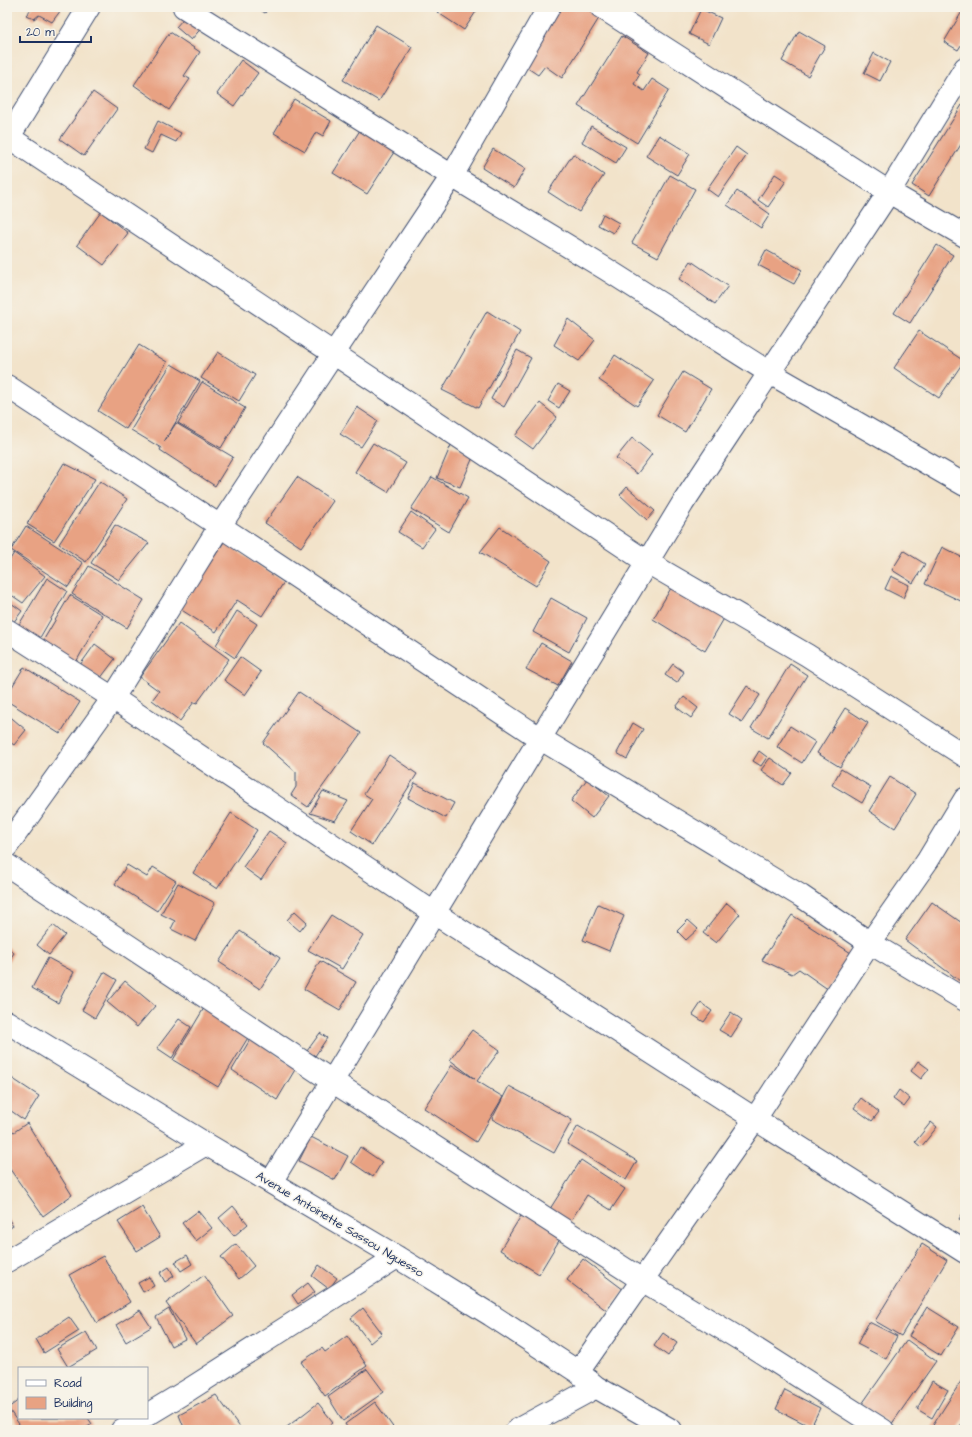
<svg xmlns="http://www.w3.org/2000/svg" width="972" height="1437" viewBox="0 0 972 1437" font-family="'Architects Daughter',sans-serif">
	<rect width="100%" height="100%" fill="#f7f3e8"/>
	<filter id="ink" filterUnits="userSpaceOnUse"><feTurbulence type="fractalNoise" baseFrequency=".025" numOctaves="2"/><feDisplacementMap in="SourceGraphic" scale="8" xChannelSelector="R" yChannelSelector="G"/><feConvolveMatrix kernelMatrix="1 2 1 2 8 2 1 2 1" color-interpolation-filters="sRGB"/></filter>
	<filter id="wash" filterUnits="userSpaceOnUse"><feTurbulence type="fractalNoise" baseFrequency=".012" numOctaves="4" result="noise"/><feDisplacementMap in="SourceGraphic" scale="16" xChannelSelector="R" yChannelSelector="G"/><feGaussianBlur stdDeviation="0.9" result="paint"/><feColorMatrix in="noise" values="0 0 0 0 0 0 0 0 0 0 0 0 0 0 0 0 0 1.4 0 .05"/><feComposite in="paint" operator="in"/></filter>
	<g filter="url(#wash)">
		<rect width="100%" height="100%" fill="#f2e3ca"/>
		<g id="blocks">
			<path fill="#e8a283" d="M 33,7 L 57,7 L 61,10 L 52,22 L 39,15 L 34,19 L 26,15 Z
				M 256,7 L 269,7 L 265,13 Z
				M 441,7 L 479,7 L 464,30 L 437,12 Z
				M 558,7 L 589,7 L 601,15 L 562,78 L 545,66 L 538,75 L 523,65 Z
				M 701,9 L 721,18 L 709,44 L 689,34 Z
				M 963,10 L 965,12 L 965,39 L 958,50 L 944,42 Z
				M 189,12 L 204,25 L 191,40 L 176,27 Z
				M 376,25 L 412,47 L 379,101 L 343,80 Z
				M 799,31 L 825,46 L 808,76 L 782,61 Z
				M 170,32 L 200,52 L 184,76 L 190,79 L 169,110 L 134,85 Z
				M 622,36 L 649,53 L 637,72 L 640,74 L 634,84 L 644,91 L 652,79 L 669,90 L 637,143 L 578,106 Z
				M 874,53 L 890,62 L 880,81 L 864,73 Z
				M 241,60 L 258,73 L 234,106 L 217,94 Z
				M 93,92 L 117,109 L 84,156 L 60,139 Z
				M 294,99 L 331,121 L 323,136 L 316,132 L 305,151 L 274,133 Z
				M 962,105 L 965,107 L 965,138 L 929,196 L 912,185 Z
				M 158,121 L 181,133 L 176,142 L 161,135 L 152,153 L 144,149 Z
				M 591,126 L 626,147 L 616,163 L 582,142 Z
				M 362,127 L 396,149 L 367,194 L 333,173 Z
				M 659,135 L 690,154 L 677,175 L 646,156 Z
				M 736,147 L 747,155 L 718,197 L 707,189 Z
				M 493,149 L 525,169 L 514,188 L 482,168 Z
				M 573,154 L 604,175 L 579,212 L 548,192 Z
				M 775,174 L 786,181 L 768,207 L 758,200 Z
				M 670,175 L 695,189 L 658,257 L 632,243 Z
				M 737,191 L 770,214 L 761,228 L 727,205 Z
				M 101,212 L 128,233 L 104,265 L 77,245 Z
				M 603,214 L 619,223 L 613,233 L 598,225 Z
				M 937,245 L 953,255 L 910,323 L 894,313 Z
				M 766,250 L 802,270 L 794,284 L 758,265 Z
				M 691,261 L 728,286 L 715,304 L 679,279 Z
				M 487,311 L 520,332 L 478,408 L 442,390 Z
				M 568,319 L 595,340 L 579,361 L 554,345 Z
				M 919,331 L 964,361 L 939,398 L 894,368 Z
				M 139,345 L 167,362 L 126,429 L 98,411 Z
				M 517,350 L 531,358 L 504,407 L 491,399 Z
				M 218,352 L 255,375 L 239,401 L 201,378 Z
				M 615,355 L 654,381 L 637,406 L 599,380 Z
				M 171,364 L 200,381 L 164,442 L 176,423 L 233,457 L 215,486 L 160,450 L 161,448 L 131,430 Z
				M 683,372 L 711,389 L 685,432 L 657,415 Z
				M 202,382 L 245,408 L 221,448 L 178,423 Z
				M 558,384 L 570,391 L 559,408 L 548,401 Z
				M 540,403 L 557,417 L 533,449 L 515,436 Z
				M 357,407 L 378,421 L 361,447 L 340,434 Z
				M 632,438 L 652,454 L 637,474 L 616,458 Z
				M 373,443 L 406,463 L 388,492 L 355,472 Z
				M 451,445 L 474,455 L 460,487 L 437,478 Z
				M 64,463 L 95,479 L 54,541 L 27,524 Z
				M 297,477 L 333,501 L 301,547 L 265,523 Z
				M 432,477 L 468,498 L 449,532 L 411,509 Z
				M 100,481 L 127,499 L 86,562 L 59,544 Z
				M 627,487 L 655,511 L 647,520 L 620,495 Z
				M 411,512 L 435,529 L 422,547 L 398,532 Z
				M 115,525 L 149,543 L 119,580 L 91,563 Z
				M 26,526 L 83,563 L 68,587 L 11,550 Z
				M 500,527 L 551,561 L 536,586 L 480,552 Z
				M 224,542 L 284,582 L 262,616 L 237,600 L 216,632 L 180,609 Z
				M 942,547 L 965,559 L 965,603 L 925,584 Z
				M 904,551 L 925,564 L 913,583 L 892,570 Z
				M 14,553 L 45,576 L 23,603 L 7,592 L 7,564 Z
				M 89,566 L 144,600 L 127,628 L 72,594 Z
				M 891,576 L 909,585 L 903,598 L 885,589 Z
				M 47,578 L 67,591 L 38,641 L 17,628 Z
				M 674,583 L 726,615 L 705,651 L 653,619 Z
				M 70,595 L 102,615 L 75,664 L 40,646 Z
				M 551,598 L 587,618 L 569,652 L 533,632 Z
				M 7,600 L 22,611 L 13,623 L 7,620 Z
				M 237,611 L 257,624 L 235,658 L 216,645 Z
				M 179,623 L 229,659 L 197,703 L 194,702 L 180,721 L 152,700 L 159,691 L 140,677 Z
				M 541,643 L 572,661 L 558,686 L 526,669 Z
				M 95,644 L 115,659 L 100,679 L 80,665 Z
				M 240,657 L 261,672 L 245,695 L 224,680 Z
				M 673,664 L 684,672 L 677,683 L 665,675 Z
				M 790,664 L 807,675 L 768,738 L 751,728 Z
				M 24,667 L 80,702 L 60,734 L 7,701 L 7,695 Z
				M 747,686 L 760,695 L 742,722 L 729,714 Z
				M 299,692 L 361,733 L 308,807 L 291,795 L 296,787 L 296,772 L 263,743 Z
				M 684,697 L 698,708 L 691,718 L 676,707 Z
				M 845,708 L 868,723 L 840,767 L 817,753 Z
				M 7,714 L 26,730 L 14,745 L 7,740 Z
				M 633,723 L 643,729 L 627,759 L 617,753 Z
				M 790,726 L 815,742 L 802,763 L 777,747 Z
				M 759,751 L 767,757 L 761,766 L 753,761 Z
				M 389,755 L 417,774 L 372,845 L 351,831 L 372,799 L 364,794 Z
				M 770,758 L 792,773 L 783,785 L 761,770 Z
				M 841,769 L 871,787 L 862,803 L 832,785 Z
				M 890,777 L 916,794 L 895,828 L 869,811 Z
				M 587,779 L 609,796 L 592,818 L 571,801 Z
				M 415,783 L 454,803 L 446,818 L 408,798 Z
				M 323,791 L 348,801 L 335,821 L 310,813 Z
				M 231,813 L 257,830 L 217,889 L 193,873 Z
				M 269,831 L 287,843 L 261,880 L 243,867 Z
				M 127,865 L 147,877 L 153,867 L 176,881 L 157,911 L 115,884 Z
				M 178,883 L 215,903 L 195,941 L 171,929 L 175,921 L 161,914 Z
				M 932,902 L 965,925 L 965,974 L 960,981 L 905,940 Z
				M 727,903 L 740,914 L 716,943 L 703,933 Z
				M 598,904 L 624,916 L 609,951 L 583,940 Z
				M 295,911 L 307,922 L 300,931 L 287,920 Z
				M 331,915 L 363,935 L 342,969 L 308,950 Z
				M 792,915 L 851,953 L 829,990 L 799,969 L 792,974 L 762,960 Z
				M 688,920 L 698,929 L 686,940 L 677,931 Z
				M 53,925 L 65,935 L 49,955 L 37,945 Z
				M 240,931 L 280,958 L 260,989 L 219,962 Z
				M 7,947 L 14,953 L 7,963 Z
				M 48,958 L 74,972 L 58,1003 L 32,988 Z
				M 320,961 L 356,982 L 340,1010 L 304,989 Z
				M 104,972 L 117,980 L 95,1018 L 82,1010 Z
				M 125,981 L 155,1006 L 137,1027 L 107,1002 Z
				M 701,1003 L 712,1011 L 704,1022 L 693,1015 Z
				M 204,1008 L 249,1036 L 218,1087 L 173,1060 Z
				M 731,1012 L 742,1020 L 731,1037 L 719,1030 Z
				M 179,1019 L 191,1027 L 172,1058 L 157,1048 Z
				M 472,1030 L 500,1050 L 477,1081 L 503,1097 L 476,1142 L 424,1108 L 452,1065 L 475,1079 L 450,1060 Z
				M 320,1033 L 327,1038 L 315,1056 L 307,1051 Z
				M 251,1038 L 296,1068 L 277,1100 L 232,1070 Z
				M 918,1061 L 929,1069 L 921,1079 L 911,1071 Z
				M 7,1075 L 39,1096 L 24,1120 L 7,1108 Z
				M 509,1086 L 572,1120 L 554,1153 L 492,1119 Z
				M 899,1090 L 910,1099 L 904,1107 L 893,1099 Z
				M 861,1098 L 879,1112 L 872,1121 L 854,1108 Z
				M 931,1122 L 937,1127 L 921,1147 L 915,1142 Z
				M 27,1123 L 72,1195 L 43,1216 L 7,1165 L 7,1132 L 11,1130 L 14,1132 Z
				M 578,1126 L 637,1161 L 626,1180 L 567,1144 Z
				M 311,1137 L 348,1156 L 335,1180 L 299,1161 Z
				M 360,1147 L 382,1162 L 373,1177 L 351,1162 Z
				M 581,1160 L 625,1189 L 611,1210 L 587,1195 L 570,1222 L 548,1212 Z
				M 233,1206 L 248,1224 L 234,1236 L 219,1218 Z
				M 142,1207 L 160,1237 L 137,1251 L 118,1222 Z
				M 965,1210 L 965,1224 L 959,1219 Z
				M 198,1211 L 212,1228 L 196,1241 L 182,1223 Z
				M 524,1211 L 563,1234 L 539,1274 L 500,1250 Z
				M 7,1217 L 13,1226 L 7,1230 Z
				M 236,1244 L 254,1266 L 239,1279 L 221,1257 Z
				M 922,1244 L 947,1260 L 901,1336 L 875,1321 Z
				M 187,1255 L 192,1264 L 181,1271 L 175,1262 Z
				M 103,1256 L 130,1302 L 97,1323 L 69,1275 Z
				M 583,1259 L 624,1290 L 607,1311 L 567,1280 Z
				M 319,1265 L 337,1278 L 329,1289 L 312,1276 Z
				M 169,1267 L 174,1276 L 165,1282 L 160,1273 Z
				M 204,1275 L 233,1316 L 196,1344 L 166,1303 Z
				M 149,1277 L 154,1286 L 143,1292 L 138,1283 Z
				M 308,1283 L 315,1292 L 298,1304 L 292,1295 Z
				M 927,1307 L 959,1327 L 941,1356 L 909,1336 Z
				M 363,1308 L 382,1333 L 370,1343 L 351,1318 Z
				M 169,1309 L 185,1339 L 171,1346 L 156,1317 Z
				M 140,1310 L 151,1327 L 126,1342 L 116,1325 Z
				M 69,1317 L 79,1331 L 44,1353 L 36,1339 Z
				M 869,1322 L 897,1336 L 886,1359 L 857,1344 Z
				M 86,1332 L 97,1350 L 68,1367 L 57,1349 Z
				M 663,1333 L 677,1343 L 668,1356 L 654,1346 Z
				M 347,1336 L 367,1366 L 325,1396 L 301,1362 L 322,1348 L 325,1352 Z
				M 907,1340 L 936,1361 L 891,1425 L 862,1404 Z
				M 367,1369 L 384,1392 L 343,1421 L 328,1397 Z
				M 965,1375 L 965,1418 L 958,1430 L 930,1430 Z
				M 932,1381 L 948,1390 L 932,1418 L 917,1409 Z
				M 785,1390 L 820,1408 L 811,1427 L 776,1409 Z
				M 216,1395 L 242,1430 L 185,1430 L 179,1415 Z
				M 19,1400 L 19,1418 L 88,1418 L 92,1424 L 83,1430 L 23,1430 L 8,1408 Z
				M 375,1402 L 395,1430 L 349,1430 L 345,1424 Z
				M 318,1403 L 333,1422 L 323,1430 L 283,1430 Z"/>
		</g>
	</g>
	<g filter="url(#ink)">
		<use href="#blocks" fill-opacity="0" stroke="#3b4a6e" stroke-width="1"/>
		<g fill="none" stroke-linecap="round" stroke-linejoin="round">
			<g stroke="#3b4a6e" stroke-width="24">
				<path id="minor" d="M 184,7 L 452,176 L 606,269 L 770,373 L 965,485
					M 601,7 L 889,192 L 965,236
					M 7,136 L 647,562 L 807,655 L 965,756
					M 7,140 L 89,7
					M 7,386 L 220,526 L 541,739 L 801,896 L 870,943 L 965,1000
					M 7,630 L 113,698 L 434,913 L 755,1119 L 965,1252
					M 7,846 L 113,698 L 220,526 L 334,353 L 452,176 L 549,7
					M 7,865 L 332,1081 L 642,1280 L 748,1344 L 883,1430
					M 7,1022 L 206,1144 L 397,1257 L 491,1315 L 578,1372 L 596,1387 L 671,1430
					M 271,1182 L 683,503 L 889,192 L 965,68
					M 7,1261 L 206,1144
					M 578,1372 L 755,1119 L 870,943 L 928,860 L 965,799
					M 147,1415 L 190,1389 L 397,1257
					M 122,1430 L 142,1418
					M 517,1430 L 596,1387"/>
			</g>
			<use href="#minor" stroke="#fff" stroke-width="22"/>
		</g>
	</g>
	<g text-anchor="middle" stroke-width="3" stroke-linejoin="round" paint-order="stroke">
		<g font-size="12" fill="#1b2f5e" stroke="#f7f3e8">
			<text transform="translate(340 1224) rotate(31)" y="4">Avenue Antoinette Sassou Nguesso</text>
		</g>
	</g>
	<rect width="972" height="1437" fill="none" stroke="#f7f3e8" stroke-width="24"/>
	<rect x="18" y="1367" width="130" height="52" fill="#f7f3e8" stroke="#9fa5b1"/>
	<rect x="26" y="1380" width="20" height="6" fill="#ffffff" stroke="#9fa5b1"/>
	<text x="54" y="1387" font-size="12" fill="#1b2f5e">Road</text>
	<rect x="26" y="1397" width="20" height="12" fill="#e8a283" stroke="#9fa5b1"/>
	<text x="54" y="1407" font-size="12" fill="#1b2f5e">Building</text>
	<path d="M20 36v6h71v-6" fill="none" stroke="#1b2f5e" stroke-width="2"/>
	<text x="26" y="36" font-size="12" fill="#1b2f5e" stroke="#f7f3e8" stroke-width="3" paint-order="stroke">20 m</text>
</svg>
